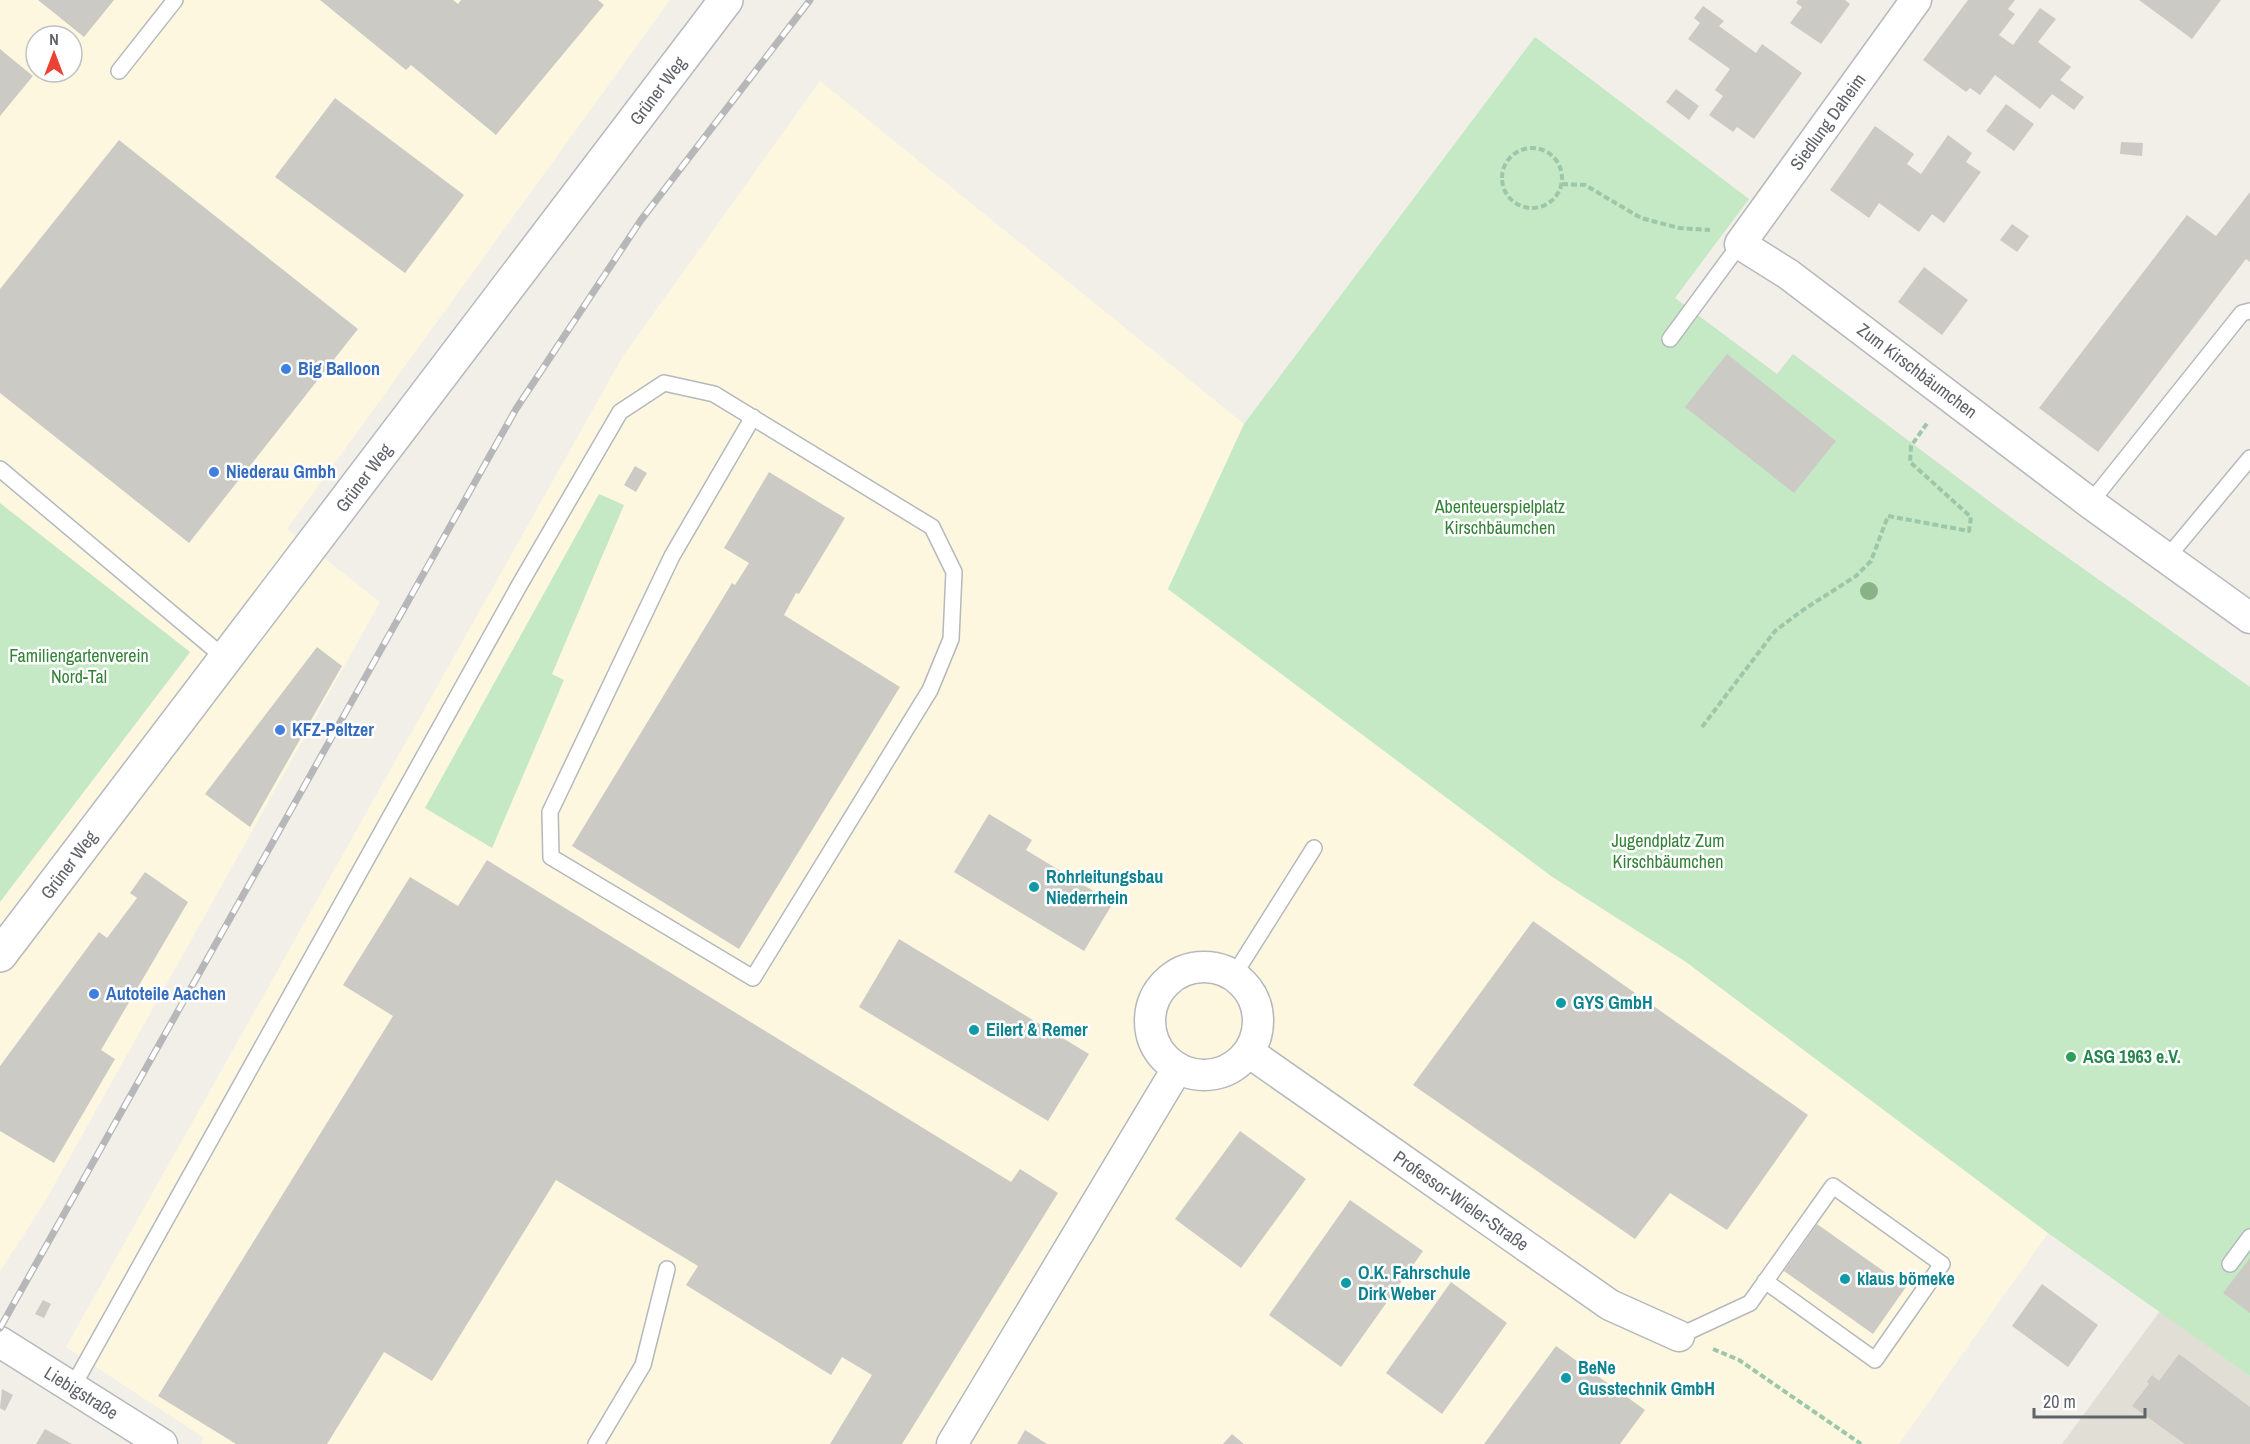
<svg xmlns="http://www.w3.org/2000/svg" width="2250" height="1444" viewBox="0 0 2250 1444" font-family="'Archivo Narrow',sans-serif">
	<rect width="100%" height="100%" fill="#f1efe8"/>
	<path fill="#fef7e0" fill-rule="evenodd" d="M 0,0 L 670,0 L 287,529 L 380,602 L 43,1205 L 0,1271 L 0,902 L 190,653 L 0,503 ZM 36,36 L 72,36 L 72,72 L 36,72 Z
		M 820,81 L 1244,424 L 1168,589 L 1551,876 L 1686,962 L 2048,1233 L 1899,1444 L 201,1444 L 204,1438 L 66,1347 L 623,356 Z"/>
	<path fill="#e1ded6" d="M 2160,1311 L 2250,1376 L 2250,1444 L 2062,1444 Z"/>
	<path fill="#c5e8c5" d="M 1535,37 L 1749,199 L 1675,298 L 1777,374 L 1793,354 L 2009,516 L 2250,687 L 2250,1376 L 2048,1233 L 1686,962 L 1551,876 L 1168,589 L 1244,424 Z
		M 599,494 L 624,505 L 552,674 L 564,680 L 492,848 L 425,808 Z
		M 0,503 L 190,652 L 0,902 Z"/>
	<path fill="#cccac5" d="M 38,0 L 114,0 L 84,37 Z
		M 320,0 L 453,0 L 458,4 L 461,0 L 598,0 L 604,5 L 496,135 L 411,65 L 406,70 Z
		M 1798,0 L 1845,0 L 1850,4 L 1821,44 L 1790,23 L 1802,7 L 1796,3 Z
		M 1968,0 L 2015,0 L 2008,9 L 2015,14 L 1999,35 L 2013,45 L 2040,8 L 2056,19 L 2038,42 L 2071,67 L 2060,80 L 2084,97 L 2074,110 L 2052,94 L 2040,109 L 1995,75 L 1980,95 L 1970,88 L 1966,92 L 1923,60 Z
		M 2139,0 L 2221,0 L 2192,39 Z
		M 1703,6 L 1724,21 L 1719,26 L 1756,53 L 1762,44 L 1802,73 L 1754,139 L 1737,127 L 1733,132 L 1709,115 L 1723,96 L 1715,90 L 1730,69 L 1688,39 L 1700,23 L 1694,18 Z
		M 0,49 L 33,76 L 0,116 Z
		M 1676,89 L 1699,106 L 1689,120 L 1666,102 Z
		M 335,98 L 464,195 L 405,273 L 275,177 Z
		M 2006,104 L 2034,124 L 2014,151 L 1986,131 Z
		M 1875,126 L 1914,154 L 1907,164 L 1921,174 L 1948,135 L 1972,153 L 1966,162 L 1981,172 L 1944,223 L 1932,214 L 1919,232 L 1879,203 L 1869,218 L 1830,190 Z
		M 119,140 L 358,329 L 189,543 L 0,393 L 0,289 Z
		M 2121,142 L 2143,143 L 2142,156 L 2120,154 Z
		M 2250,192 L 2250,262 L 2246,259 L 2098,452 L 2039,408 L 2187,215 L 2216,236 Z
		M 2012,224 L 2029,236 L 2017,252 L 2000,240 Z
		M 1924,267 L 1968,300 L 1942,335 L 1898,302 Z
		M 1727,354 L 1836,441 L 1794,493 L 1685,407 Z
		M 635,466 L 647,473 L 636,492 L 624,485 Z
		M 769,472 L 845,518 L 799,594 L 796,593 L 784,615 L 900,687 L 739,949 L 572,846 L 732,583 L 735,585 L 749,563 L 724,548 Z
		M 317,647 L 342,666 L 250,827 L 205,794 Z
		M 989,814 L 1032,840 L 1026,850 L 1113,903 L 1084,951 L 954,872 Z
		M 487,860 L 1011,1182 L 1020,1169 L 1058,1193 L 902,1444 L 830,1444 L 872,1375 L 842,1357 L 831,1375 L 686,1285 L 698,1266 L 556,1180 L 432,1381 L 384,1352 L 327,1444 L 236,1444 L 158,1396 L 393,1016 L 343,985 L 410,877 L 458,906 Z
		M 145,872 L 188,902 L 101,1050 L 115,1059 L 54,1163 L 0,1131 L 0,1066 L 99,932 L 107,938 L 137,898 L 130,893 Z
		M 1533,921 L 1808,1115 L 1727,1230 L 1670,1193 L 1635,1239 L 1413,1085 Z
		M 899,939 L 1089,1054 L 1048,1121 L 859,1007 Z
		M 1240,1131 L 1306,1179 L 1241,1268 L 1175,1219 Z
		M 1350,1200 L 1423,1251 L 1341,1367 L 1269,1315 Z
		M 1817,1224 L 1906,1287 L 1873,1334 L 1784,1271 Z
		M 2250,1258 L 2250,1313 L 2223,1293 Z
		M 1451,1282 L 1507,1323 L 1442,1414 L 1386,1373 Z
		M 2042,1284 L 2098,1325 L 2068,1367 L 2012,1326 Z
		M 43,1300 L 51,1304 L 44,1318 L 35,1314 Z
		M 1556,1346 L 1645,1410 L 1620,1444 L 1484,1444 Z
		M 2179,1354 L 2250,1407 L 2250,1444 L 2185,1444 L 2132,1406 L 2149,1384 L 2147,1382 L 2152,1375 L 2159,1381 Z
		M 2,1389 L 13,1395 L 5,1411 L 0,1408 Z
		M 45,1429 L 72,1444 L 36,1444 Z
		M 1025,1430 L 1047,1444 L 1017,1444 Z
		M 1232,1434 L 1244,1444 L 1223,1444 Z"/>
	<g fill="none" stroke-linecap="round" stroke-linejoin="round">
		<g stroke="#b5b8bc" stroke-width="18">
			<path id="service" d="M 119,71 L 175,0
				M 1670,339 L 1740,244
				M 0,469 L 226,659
				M 2090,503 L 2242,313 L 2250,311
				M 2166,559 L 2250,458
				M 1234,975 L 1314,848
				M 2230,1264 L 2250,1237
				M 1679,1336 L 1750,1303 L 1833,1186 L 1942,1264 L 1875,1360 L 1765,1281
				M 72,1388 L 520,584 L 620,412 L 664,383 L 714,394 L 932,527 L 954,572 L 951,639 L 930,690 L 753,978 L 551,857 L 550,812 L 672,556 L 753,417
				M 596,1444 L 643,1365 L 667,1269"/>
		</g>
		<g stroke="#b5b8bc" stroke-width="33">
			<path id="minor" d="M 1916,0 L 1740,244 L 1788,274 L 2090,503 L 2250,618
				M1150 1021a54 54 0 1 1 108 0a54 54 0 1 1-108 0Z
				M 1250,1053 L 1610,1305 L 1679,1336
				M 0,1342 L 162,1444
				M 952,1444 L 1177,1069"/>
		</g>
		<g stroke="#b5b8bc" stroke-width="36">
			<path id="tertiary" d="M 0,955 L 726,0"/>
		</g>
		<path stroke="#9cc7a9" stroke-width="4" stroke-dasharray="6 3" stroke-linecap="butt" d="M1502 178a30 30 0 1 1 60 0a30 30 0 1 1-60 0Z
			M 1562,184 L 1585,185 L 1641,218 L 1679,228 L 1710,230
			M 1702,727 L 1775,631 L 1803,610 L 1856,576 L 1871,561 L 1888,516 L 1969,531 L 1971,517 L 1910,462 L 1911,446 L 1928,422
			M 1713,1349 L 1739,1360 L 1861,1444"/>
		<use href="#service" stroke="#fff" stroke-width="15"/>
		<use href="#minor" stroke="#fff" stroke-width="30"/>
		<use href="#tertiary" stroke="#fff" stroke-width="33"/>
		<g stroke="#b6b7b8" stroke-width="7">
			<path id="rail" d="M 0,1328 L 516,409 L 641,220 L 810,0"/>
		</g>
		<use href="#rail" stroke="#fff" stroke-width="4.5" stroke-dasharray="14" stroke-linecap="butt"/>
	</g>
	<circle fill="#89b387" cx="1869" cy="591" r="9"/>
	<g fill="#3f7fe0" stroke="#fff" stroke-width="2">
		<circle cx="286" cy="369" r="6"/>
		<circle cx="214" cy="472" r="6"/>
		<circle cx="280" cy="730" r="6"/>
		<circle cx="94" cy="994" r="6"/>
	</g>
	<g fill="#0f9aa8" stroke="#fff" stroke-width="2">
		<circle cx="1034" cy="887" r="6"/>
		<circle cx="1561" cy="1003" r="6"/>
		<circle cx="974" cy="1030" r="6"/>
		<circle cx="1845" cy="1279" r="6"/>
		<circle cx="1346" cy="1283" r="6"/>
		<circle cx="1566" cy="1378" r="6"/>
	</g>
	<circle fill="#2e9e5b" stroke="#fff" stroke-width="2" cx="2071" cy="1057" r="6"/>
	<g text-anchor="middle" stroke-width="5" stroke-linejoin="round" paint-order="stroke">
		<g font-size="18" fill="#5f6368" stroke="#fff">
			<text transform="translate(658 91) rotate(-53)" y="6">Grüner Weg</text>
			<text transform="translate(1828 122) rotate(-54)" y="6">Siedlung Daheim</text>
			<text transform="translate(1917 371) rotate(37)" y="6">Zum Kirschbäumchen</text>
			<text transform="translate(364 478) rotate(-53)" y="6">Grüner Weg</text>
			<text transform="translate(69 865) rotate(-53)" y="6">Grüner Weg</text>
			<text transform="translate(1461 1201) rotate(35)" y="6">Professor-Wieler-Straße</text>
			<text transform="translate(81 1393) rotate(32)" y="6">Liebigstraße</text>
		</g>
		<g font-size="18" font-weight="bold" fill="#366cbe" stroke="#fff" text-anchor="start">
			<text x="298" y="375">Big Balloon</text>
			<text x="226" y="478">Niederau Gmbh</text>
			<text x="292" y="736">KFZ-Peltzer</text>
			<text x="106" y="1000">Autoteile Aachen</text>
		</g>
		<g font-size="18" fill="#348238" stroke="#fff">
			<text x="1500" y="513">Abenteuerspielplatz<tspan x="1500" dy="21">Kirschbäumchen</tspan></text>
			<text x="79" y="662">Familiengartenverein<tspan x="79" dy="21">Nord-Tal</tspan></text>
			<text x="1668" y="847">Jugendplatz Zum<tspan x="1668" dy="21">Kirschbäumchen</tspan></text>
		</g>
		<g font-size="18" font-weight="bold" fill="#0d838f" stroke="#fff" text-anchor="start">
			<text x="1046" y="883">Rohrleitungsbau<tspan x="1046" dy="21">Niederrhein</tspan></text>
			<text x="1573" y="1009">GYS GmbH</text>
			<text x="986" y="1036">Eilert &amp; Remer</text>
			<text x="1358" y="1279">O.K. Fahrschule<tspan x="1358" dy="21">Dirk Weber</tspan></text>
			<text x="1857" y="1285">klaus bömeke</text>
			<text x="1578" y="1374">BeNe<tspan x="1578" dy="21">Gusstechnik GmbH</tspan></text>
		</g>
		<g font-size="18" font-weight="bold" fill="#27864d" stroke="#fff" text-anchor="start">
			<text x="2083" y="1063">ASG 1963 e.V.</text>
		</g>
	</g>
	<g transform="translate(54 54)"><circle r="28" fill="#ffffff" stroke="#bfc1c3" stroke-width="1.5"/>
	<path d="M0-4.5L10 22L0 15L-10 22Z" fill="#ea4335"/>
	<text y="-9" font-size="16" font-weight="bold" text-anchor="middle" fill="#5f6368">N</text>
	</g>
	<path d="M2034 1408v9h111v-9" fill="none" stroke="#5f6368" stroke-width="3"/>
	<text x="2043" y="1408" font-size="18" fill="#5f6368" stroke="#ffffff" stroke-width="4.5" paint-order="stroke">20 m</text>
</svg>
